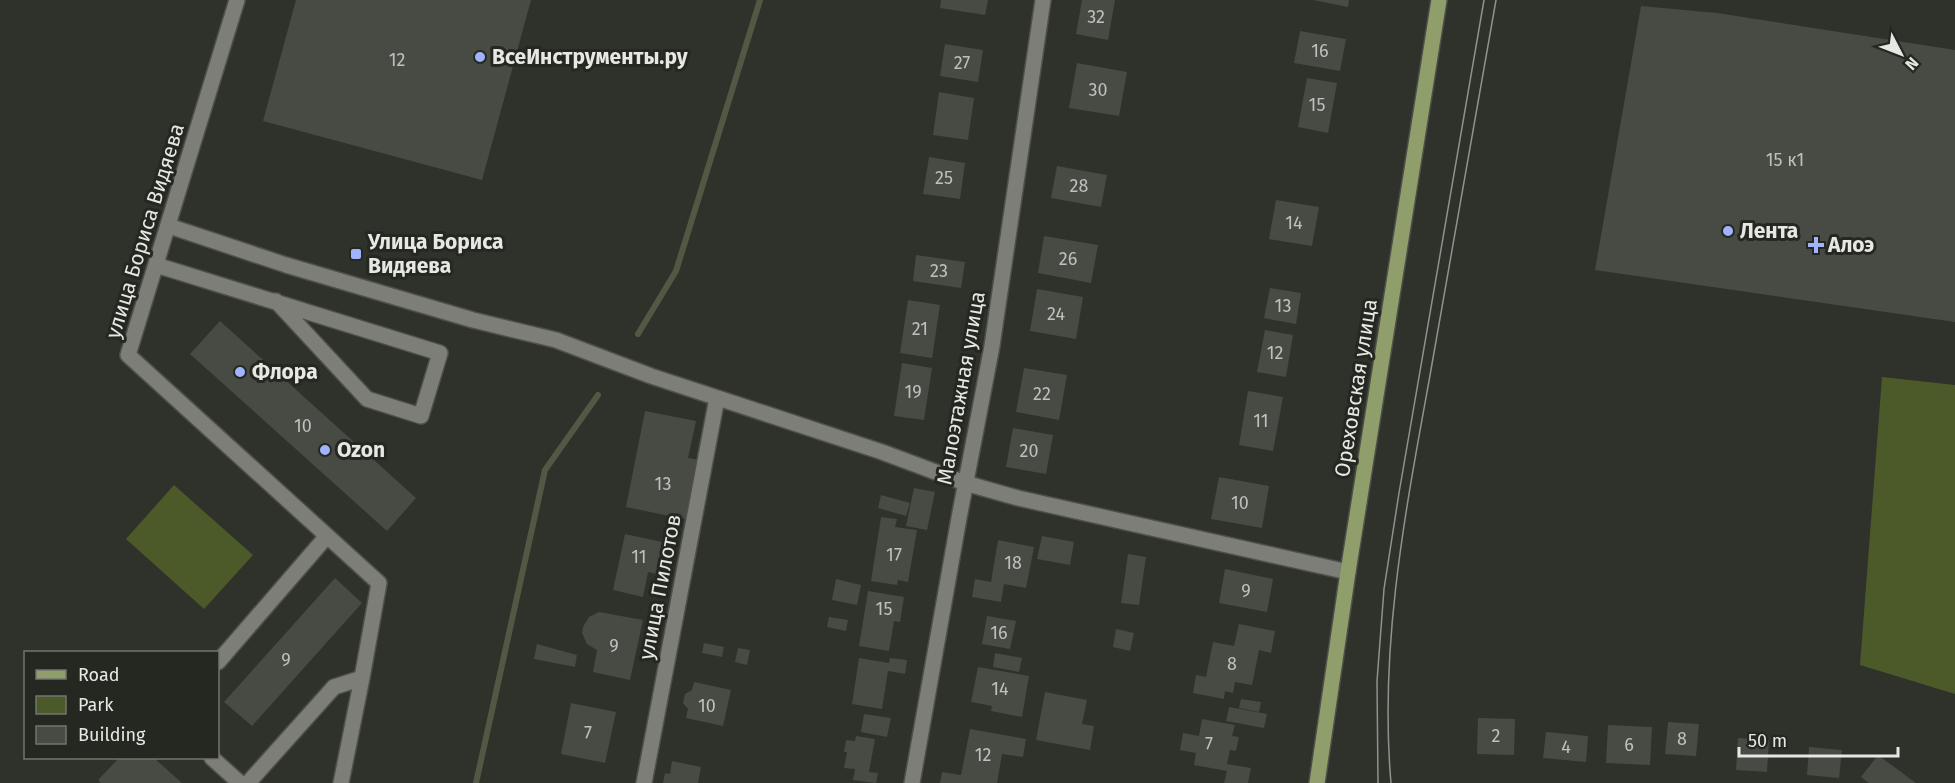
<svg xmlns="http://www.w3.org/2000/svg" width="1955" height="783" viewBox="0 0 1955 783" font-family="'Fira Sans',sans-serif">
	<rect width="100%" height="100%" fill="#2f312b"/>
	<path fill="#4c5a29" d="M 1882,377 L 1955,385 L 1955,694 L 1860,665 Z
		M 174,485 L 253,555 L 204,609 L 126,539 Z"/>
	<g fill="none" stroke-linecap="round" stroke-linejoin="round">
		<path stroke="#535844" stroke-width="6" d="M 638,334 L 676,271 L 760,0
			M 476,783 L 545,470 L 598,395"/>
	</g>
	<path fill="#484a44" d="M 296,0 L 531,0 L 482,180 L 263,121 Z
		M 941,0 L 988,0 L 985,15 L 940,8 Z
		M 1082,0 L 1115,0 L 1108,40 L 1076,34 Z
		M 1313,0 L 1349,0 L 1348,7 Z
		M 1641,6 L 1717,13 L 1955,50 L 1955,322 L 1595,270 Z
		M 1300,31 L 1346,39 L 1340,71 L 1294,63 Z
		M 945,44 L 983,50 L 978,82 L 940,76 Z
		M 1077,63 L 1127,72 L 1119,116 L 1069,108 Z
		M 1307,78 L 1337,83 L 1328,133 L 1298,127 Z
		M 939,92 L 974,98 L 968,140 L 933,135 Z
		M 929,157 L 965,163 L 960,199 L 923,194 Z
		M 1057,166 L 1107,175 L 1101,207 L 1051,198 Z
		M 1276,200 L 1319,207 L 1312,246 L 1269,239 Z
		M 1044,236 L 1098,245 L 1091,283 L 1038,273 Z
		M 916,255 L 965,262 L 961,288 L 913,281 Z
		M 1270,288 L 1301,293 L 1296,324 L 1264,318 Z
		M 1037,289 L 1083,297 L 1076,339 L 1030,331 Z
		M 908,300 L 940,305 L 932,358 L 900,353 Z
		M 220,321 L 416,498 L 387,531 L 190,354 Z
		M 1265,330 L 1293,335 L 1286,377 L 1257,372 Z
		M 902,363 L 932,368 L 924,420 L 894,416 Z
		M 1024,368 L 1067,375 L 1059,420 L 1016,412 Z
		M 1248,391 L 1283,397 L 1273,451 L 1239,445 Z
		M 645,411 L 696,421 L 688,458 L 701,460 L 689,520 L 626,507 Z
		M 1013,428 L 1053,435 L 1046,474 L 1006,467 Z
		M 1219,477 L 1269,486 L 1262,528 L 1211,519 Z
		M 914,488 L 935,492 L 927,530 L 906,526 Z
		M 881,495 L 910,503 L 906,516 L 878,508 Z
		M 881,517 L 897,519 L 895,527 L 917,530 L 908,582 L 898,580 L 897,585 L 871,581 Z
		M 625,534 L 662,542 L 656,574 L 648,572 L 643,597 L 613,590 Z
		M 1042,536 L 1074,542 L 1070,565 L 1037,559 Z
		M 998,540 L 1034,547 L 1026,588 L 1004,584 L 1001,602 L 972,597 L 975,579 L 991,582 Z
		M 1128,554 L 1146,557 L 1139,605 L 1121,603 Z
		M 1225,569 L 1273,579 L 1267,612 L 1219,603 Z
		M 335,578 L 362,603 L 252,726 L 224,702 Z
		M 836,579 L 861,585 L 857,605 L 832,600 Z
		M 868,591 L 904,597 L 900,622 L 894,621 L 889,651 L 859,646 Z
		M 599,612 L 643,620 L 630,680 L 593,672 L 597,650 L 587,644 L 582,633 L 583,627 L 589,617 Z
		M 987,616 L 1016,621 L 1010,649 L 982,644 Z
		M 829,617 L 848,620 L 846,631 L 827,627 Z
		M 1239,624 L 1275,631 L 1271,653 L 1259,650 L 1252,685 L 1235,682 L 1233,693 L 1225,691 L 1224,699 L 1193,693 L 1196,675 L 1206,677 L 1213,642 L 1234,646 Z
		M 1116,629 L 1134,633 L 1130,651 L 1113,647 Z
		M 704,643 L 724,647 L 722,657 L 702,653 Z
		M 537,644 L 577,655 L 575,667 L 534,659 Z
		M 738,648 L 750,650 L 747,665 L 735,662 Z
		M 995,653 L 1022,658 L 1019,672 L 993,667 Z
		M 859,658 L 889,663 L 890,658 L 907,660 L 905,674 L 888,671 L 882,709 L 852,704 Z
		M 978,667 L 1029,676 L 1022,717 L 991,711 L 992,706 L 971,702 Z
		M 694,682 L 731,690 L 723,726 L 686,718 L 688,709 L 683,703 L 685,694 L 692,690 Z
		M 1045,692 L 1087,700 L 1082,724 L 1094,726 L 1090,750 L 1036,740 Z
		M 1241,699 L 1261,702 L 1259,712 L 1239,708 Z
		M 571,703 L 616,712 L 605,763 L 561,754 Z
		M 1229,707 L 1267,714 L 1264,728 L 1226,721 Z
		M 864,714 L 891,718 L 887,737 L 861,732 Z
		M 1478,718 L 1515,719 L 1514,755 L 1477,754 Z
		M 1202,719 L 1235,725 L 1232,736 L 1239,737 L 1236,751 L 1230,750 L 1227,764 L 1251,768 L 1248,783 L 1224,783 L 1227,771 L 1194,765 L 1196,753 L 1180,750 L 1183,733 L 1199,736 Z
		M 1668,722 L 1699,724 L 1696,756 L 1665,754 Z
		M 1608,725 L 1652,727 L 1650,765 L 1606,763 Z
		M 970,729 L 1026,739 L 1023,757 L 1002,754 L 997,783 L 940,783 L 942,772 L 961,775 Z
		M 1546,732 L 1588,736 L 1586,762 L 1543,758 Z
		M 856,736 L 875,739 L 869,772 L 878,773 L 876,783 L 853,780 L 855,769 L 844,768 L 847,752 L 844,752 L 846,740 L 855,741 Z
		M 1738,738 L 1769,740 L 1767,772 L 1736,770 Z
		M 1809,747 L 1842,750 L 1839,778 L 1807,775 Z
		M 1878,755 L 1916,783 L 1869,783 L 1861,777 Z
		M 119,758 L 154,758 L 182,783 L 101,783 L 98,780 Z
		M 672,761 L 701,767 L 698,783 L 663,783 L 665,773 L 670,774 Z"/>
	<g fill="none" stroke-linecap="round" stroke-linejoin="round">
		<g stroke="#4d4f49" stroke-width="18">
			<path id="minor" d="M 237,0 L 128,355 L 379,583 L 362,678 L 341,783
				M 169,226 L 286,265 L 473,320 L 556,340 L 651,376 L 882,452 L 965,483 L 1018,498 L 1348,572
				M 156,265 L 440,353 L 421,416 L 367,399 L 276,301
				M 218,662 L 327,536
				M 212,758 L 240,783
				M 248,783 L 334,687 L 362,678
				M 644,783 L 717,398
				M 912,783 L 959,518 L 992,346 L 1043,0"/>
		</g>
		<g stroke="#4d4f49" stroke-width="18">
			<path id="major" d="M 1317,783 L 1348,572 L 1439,0"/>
		</g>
		<use href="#minor" stroke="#7c7e77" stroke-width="15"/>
		<use href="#major" stroke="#8f9e6b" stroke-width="15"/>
		<path stroke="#91928d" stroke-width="1.5" d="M 1378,783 L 1377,681 L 1384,589 L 1399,493 L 1484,0
			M 1391,783 C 1379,648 1405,513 1429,381 C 1451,254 1473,127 1496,0"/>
	</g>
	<g fill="#a0b3fd" stroke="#252721" stroke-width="2">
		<circle cx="480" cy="57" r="6"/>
		<circle cx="1728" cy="231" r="6"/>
		<path d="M1813 236h6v6h6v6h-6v6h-6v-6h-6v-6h6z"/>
		<rect x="350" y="248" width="12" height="12" rx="3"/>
		<circle cx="240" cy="372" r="6"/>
		<circle cx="325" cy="450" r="6"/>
	</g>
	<g text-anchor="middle" stroke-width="6" stroke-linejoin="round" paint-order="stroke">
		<g font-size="18" fill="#bfc0bc">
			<text x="1096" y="23">32</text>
			<text x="1320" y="57">16</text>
			<text x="397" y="66">12</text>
			<text x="962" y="69">27</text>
			<text x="1098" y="96">30</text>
			<text x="1317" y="111">15</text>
			<text x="1785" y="166">15 к1</text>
			<text x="944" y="184">25</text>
			<text x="1079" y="192">28</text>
			<text x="1294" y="229">14</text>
			<text x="1068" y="265">26</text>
			<text x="939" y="277">23</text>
			<text x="1283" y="312">13</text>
			<text x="1056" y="320">24</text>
			<text x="920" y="335">21</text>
			<text x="1275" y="359">12</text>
			<text x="913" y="398">19</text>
			<text x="1042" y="400">22</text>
			<text x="1261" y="427">11</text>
			<text x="303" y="432">10</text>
			<text x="1029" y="457">20</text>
			<text x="663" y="490">13</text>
			<text x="1240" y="509">10</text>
			<text x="894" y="561">17</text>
			<text x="639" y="563">11</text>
			<text x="1013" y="569">18</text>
			<text x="1246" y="597">9</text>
			<text x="884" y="615">15</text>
			<text x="999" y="639">16</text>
			<text x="614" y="652">9</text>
			<text x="286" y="666">9</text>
			<text x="1232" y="670">8</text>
			<text x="1000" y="695">14</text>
			<text x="707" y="712">10</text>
			<text x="588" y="739">7</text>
			<text x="1496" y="742">2</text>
			<text x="1682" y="745">8</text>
			<text x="1209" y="750">7</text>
			<text x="1629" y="751">6</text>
			<text x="1566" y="753">4</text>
			<text x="983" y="761">12</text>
		</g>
		<g font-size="21" font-weight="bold" fill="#e7e8e4" stroke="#252721" text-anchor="start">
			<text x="492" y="64">ВсеИнструменты.ру</text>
			<text x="1740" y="238">Лента</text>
			<text x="368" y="249">Улица Бориса<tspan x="368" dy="24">Видяева</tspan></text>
			<text x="1828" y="252">Алоэ</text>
			<text x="252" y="379">Флора</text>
			<text x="337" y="457">Ozon</text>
		</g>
		<g font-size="21" fill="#e7e8e4" stroke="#252721">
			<text transform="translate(145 231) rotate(-73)" y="7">улица Бориса Видяева</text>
			<text transform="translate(961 388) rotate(-80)" y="7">Малоэтажная улица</text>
			<text transform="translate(1356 388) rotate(-81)" y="7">Ореховская улица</text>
			<text transform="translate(660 587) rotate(-79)" y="7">улица Пилотов</text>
		</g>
	</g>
	<rect x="24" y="651" width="195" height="108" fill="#252721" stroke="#73746f" stroke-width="1.5"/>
	<rect x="36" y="670" width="30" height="9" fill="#8f9e6b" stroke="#73746f" stroke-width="1.5"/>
	<text x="78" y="681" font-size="18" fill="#e7e8e4">Road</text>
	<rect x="36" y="696" width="30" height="18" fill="#4c5a29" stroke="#73746f" stroke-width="1.5"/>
	<text x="78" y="711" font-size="18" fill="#e7e8e4">Park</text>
	<rect x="36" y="726" width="30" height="18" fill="#484a44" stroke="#73746f" stroke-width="1.5"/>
	<text x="78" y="741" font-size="18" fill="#e7e8e4">Building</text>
	<g transform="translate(1901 54) rotate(132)" stroke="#252721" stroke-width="4.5" paint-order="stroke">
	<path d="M0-4.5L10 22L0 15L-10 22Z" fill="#e7e8e4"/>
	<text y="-9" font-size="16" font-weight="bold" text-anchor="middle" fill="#e7e8e4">N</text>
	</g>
	<path d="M1739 747v9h159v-9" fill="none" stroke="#e7e8e4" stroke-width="3"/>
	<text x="1748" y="747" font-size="18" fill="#e7e8e4" stroke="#252721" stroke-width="4.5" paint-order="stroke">50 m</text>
</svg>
